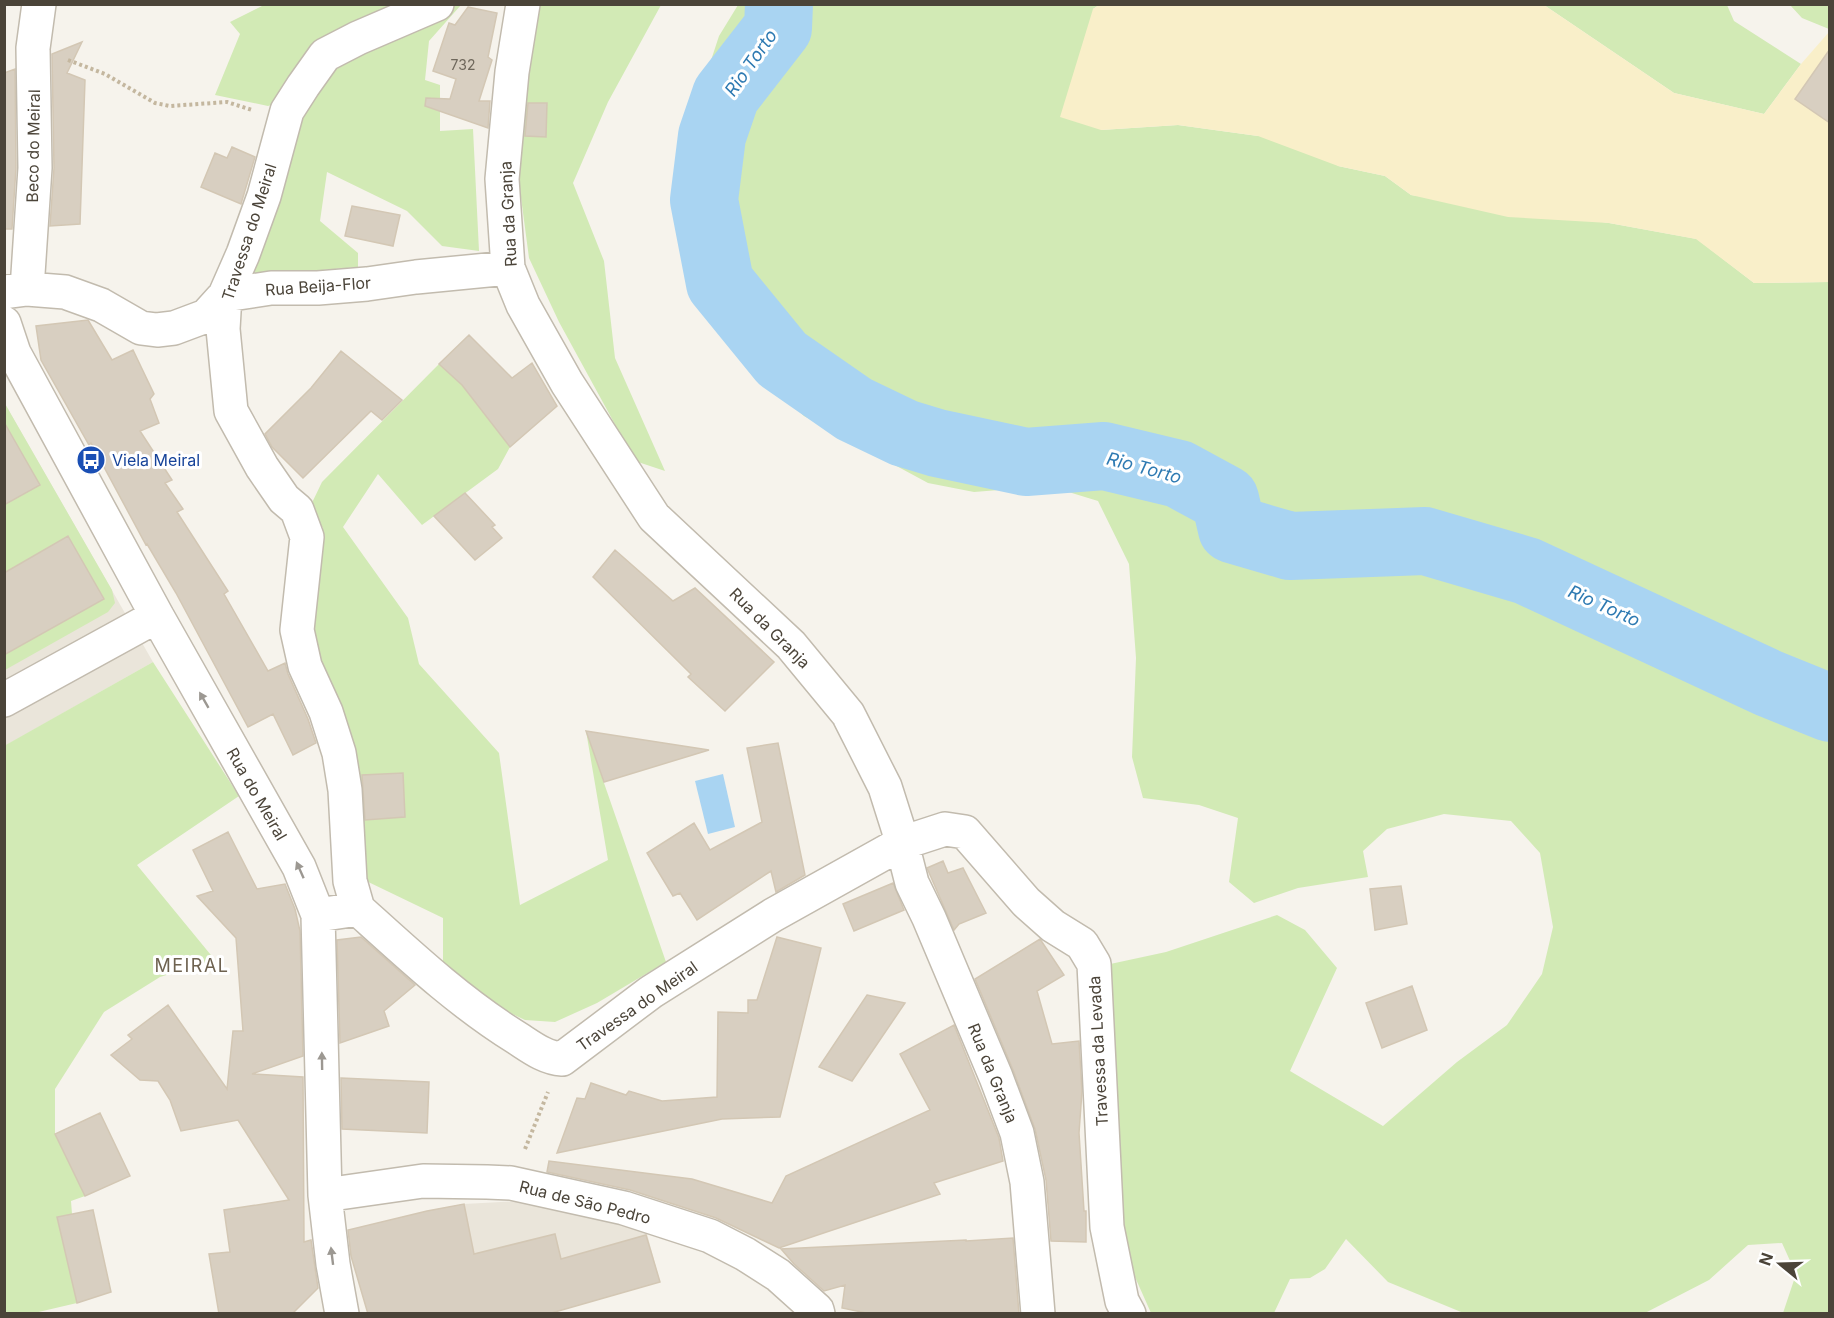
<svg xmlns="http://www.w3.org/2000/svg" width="1834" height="1318" viewBox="0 0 1834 1318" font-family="Inter,sans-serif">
	<rect width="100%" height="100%" fill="#f6f3ec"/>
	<path fill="#eae5da" d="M 4,402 L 153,662 L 5,746 L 4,746 Z
		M 521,1201 L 552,1207 L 646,1230 L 660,1282 L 548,1313 L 451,1277 L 436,1209 L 464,1204 Z"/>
	<path fill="#d2eab5" d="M 264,5 L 417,5 L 286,101 L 268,106 L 215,95 L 240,34 L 230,22 Z
		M 457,5 L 461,5 L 429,41 L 425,80 L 440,85 L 440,131 L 473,129 L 479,251 L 442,246 L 407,211 L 327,172 L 320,221 L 358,253 L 358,267 L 240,277 L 289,134 L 317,81 L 403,28 Z
		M 537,5 L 661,5 L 608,102 L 573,183 L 604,261 L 615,358 L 665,471 L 635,461 L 559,322 L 529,258 L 520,190 L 518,136 Z
		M 738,5 L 1099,5 L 1093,9 L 1101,130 L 1178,125 L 1258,136 L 1319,136 L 1338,166 L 1385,176 L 1411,195 L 1609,223 L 1697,239 L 1754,283 L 1829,282 L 1829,1313 L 1783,1313 L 1796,1274 L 1782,1243 L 1748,1245 L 1709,1280 L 1645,1313 L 1466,1314 L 1388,1282 L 1346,1239 L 1325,1269 L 1310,1278 L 1290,1279 L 1274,1313 L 1151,1313 L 1127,1259 L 1116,1200 L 1101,966 L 1166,952 L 1277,915 L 1305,930 L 1337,968 L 1290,1071 L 1383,1126 L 1457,1062 L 1507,1025 L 1542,974 L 1553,927 L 1540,853 L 1511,821 L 1444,814 L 1387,829 L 1363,851 L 1368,877 L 1298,888 L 1254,903 L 1229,882 L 1238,818 L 1199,805 L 1143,798 L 1132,757 L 1136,658 L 1129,564 L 1098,501 L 1049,486 L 974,492 L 928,483 L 804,416 L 738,355 L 698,280 L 685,237 L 677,164 L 719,36 Z
		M 1544,5 L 1727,5 L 1734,21 L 1801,64 L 1764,114 L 1674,93 Z
		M 1790,5 L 1829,5 L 1829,29 L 1802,18 Z
		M 439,364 L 462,385 L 510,447 L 498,469 L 422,525 L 378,474 L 343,527 L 408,618 L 419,664 L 499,753 L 520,905 L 608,860 L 586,731 L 666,962 L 597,1003 L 555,1022 L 525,1020 L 481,999 L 443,970 L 443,918 L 360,878 L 328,680 L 313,635 L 315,575 L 323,528 L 309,509 L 322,482 Z
		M 4,402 L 112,590 L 115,603 L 108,612 L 5,670 Z
		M 153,662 L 239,796 L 137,865 L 215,960 L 160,977 L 104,1012 L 55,1089 L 55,1134 L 85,1196 L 71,1201 L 72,1214 L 57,1217 L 77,1303 L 30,1314 L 4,1313 L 4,746 Z"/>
	<path fill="#f9efc9" d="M 1099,5 L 1544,5 L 1674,93 L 1764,114 L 1801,64 L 1829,32 L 1829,282 L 1754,283 L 1696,239 L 1609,223 L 1508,217 L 1411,195 L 1385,176 L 1338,166 L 1258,136 L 1178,125 L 1101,130 L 1060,117 L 1093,9 Z"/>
	<path fill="#a9d4f2" d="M 723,774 L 735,827 L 708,834 L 695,781 Z"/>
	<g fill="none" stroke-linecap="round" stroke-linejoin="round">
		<path stroke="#a9d4f2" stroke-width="68" d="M 779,4 L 778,28 L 726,95 L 712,136 L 704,200 L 720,283 L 782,359 L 854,409 L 904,433 L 937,443 L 1026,462 L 1104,456 L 1179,474 L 1225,499 L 1232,529 L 1290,546 L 1425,541 L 1527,571 L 1768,683 L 1830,708"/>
	</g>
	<path fill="#d8cfc1" stroke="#d3c7b4" stroke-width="1.5" d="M 468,7 L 497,13 L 488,57 L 492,60 L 479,101 L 490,101 L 488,128 L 425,106 L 426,98 L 450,99 L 456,79 L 433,71 L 449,23 L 455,25 Z
		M 82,42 L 67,73 L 85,80 L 80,224 L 50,226 L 54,168 L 52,54 Z
		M 1830,49 L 1830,123 L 1795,99 Z
		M 15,69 L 16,168 L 12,229 L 4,229 L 4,73 Z
		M 528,103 L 547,103 L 546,137 L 525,136 Z
		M 232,147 L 255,157 L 241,204 L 201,187 L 215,153 L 227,158 Z
		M 352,206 L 400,215 L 393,246 L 345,236 Z
		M 88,320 L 112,360 L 133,350 L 154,394 L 150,399 L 159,423 L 140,431 L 172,480 L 165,483 L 183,509 L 177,512 L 228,591 L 224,594 L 268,671 L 285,663 L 288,674 L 308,719 L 316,743 L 293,755 L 273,714 L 248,727 L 176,593 L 147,544 L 146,545 L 91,443 L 89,445 L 41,360 L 36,326 Z
		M 469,335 L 512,378 L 532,363 L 557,406 L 510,447 L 462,385 L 439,364 Z
		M 341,351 L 402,400 L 382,420 L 371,411 L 303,478 L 272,447 L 265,434 L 311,388 Z
		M 4,422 L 40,485 L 4,505 Z
		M 465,493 L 495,525 L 492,527 L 502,538 L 475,560 L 434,516 Z
		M 68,536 L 104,599 L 4,655 L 4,573 Z
		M 615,550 L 673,601 L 695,588 L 774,662 L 725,711 L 688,677 L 691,674 L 593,577 Z
		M 586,731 L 709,750 L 604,782 Z
		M 778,743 L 805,875 L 776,892 L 771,871 L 697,920 L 680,893 L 673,896 L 647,853 L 694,823 L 710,850 L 762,822 L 747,748 Z
		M 403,773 L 405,817 L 365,820 L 362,775 Z
		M 228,832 L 257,889 L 285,884 L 295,909 L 300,931 L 303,1056 L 252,1074 L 303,1077 L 304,1242 L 311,1240 L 318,1288 L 292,1314 L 219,1314 L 209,1254 L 230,1252 L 224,1210 L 289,1200 L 238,1120 L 181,1131 L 170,1100 L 158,1081 L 140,1080 L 111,1055 L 132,1039 L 128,1035 L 168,1005 L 227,1089 L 233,1031 L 243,1031 L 236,938 L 197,896 L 213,891 L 193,850 Z
		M 943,861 L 948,873 L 963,868 L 986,913 L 959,924 L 954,930 L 927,868 Z
		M 893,883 L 904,910 L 854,931 L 843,904 Z
		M 1401,886 L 1407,924 L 1375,930 L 1370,889 Z
		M 361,937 L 415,985 L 384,1011 L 389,1026 L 340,1043 L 337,940 Z
		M 777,937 L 821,948 L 780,1117 L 722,1119 L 557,1153 L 577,1098 L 585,1099 L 591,1083 L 626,1095 L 629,1091 L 662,1101 L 717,1097 L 718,1012 L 748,1013 L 748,1000 L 757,1000 Z
		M 1040,939 L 1064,975 L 1037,991 L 1052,1044 L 1079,1041 L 1082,1091 L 1079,1133 L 1084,1211 L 1086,1211 L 1086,1242 L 1051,1241 L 1046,1180 L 1035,1129 L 1013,1070 L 975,979 Z
		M 1412,986 L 1427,1030 L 1382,1048 L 1366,1003 Z
		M 867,995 L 905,1003 L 852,1081 L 819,1067 Z
		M 954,1025 L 999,1138 L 1003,1161 L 934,1183 L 940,1194 L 779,1248 L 716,1218 L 630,1190 L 547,1172 L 549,1161 L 692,1179 L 772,1203 L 786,1176 L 930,1110 L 900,1054 Z
		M 341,1078 L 429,1082 L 427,1133 L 342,1129 Z
		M 100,1113 L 130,1176 L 85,1196 L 55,1134 Z
		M 464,1204 L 474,1254 L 555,1234 L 561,1259 L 646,1235 L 660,1282 L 548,1314 L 368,1314 L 351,1256 L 348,1230 L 427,1211 Z
		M 93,1210 L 111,1292 L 77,1303 L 57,1217 Z
		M 1013,1238 L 1019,1314 L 871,1314 L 842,1308 L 845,1285 L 824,1291 L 794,1264 L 781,1249 L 966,1240 L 966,1241 Z"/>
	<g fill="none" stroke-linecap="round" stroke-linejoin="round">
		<g stroke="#c2bbae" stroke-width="36">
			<path id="minor" d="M 523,4 L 512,72 L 502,179 L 508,268 L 523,305 L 567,383 L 654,517 L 791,645 L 848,714 L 885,787 L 898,828 L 912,883 L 929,918 L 996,1077 L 1017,1133 L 1027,1182 L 1038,1314
				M 27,289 L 35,168 L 33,48 L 39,4
				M 4,292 L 27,289 L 65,292 L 101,305 L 141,328 L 157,330 L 174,328 L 206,316 L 225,295 L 271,288 L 318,288 L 367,284 L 416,277 L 508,268
				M 4,323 L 14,353 L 157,616 L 299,867 L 318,915 L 325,1195 L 333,1264 L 342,1314
				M 4,700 L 157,616
				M 358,909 L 350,881 L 345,790 L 339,753 L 326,712 L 305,666 L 297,630 L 307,537 L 297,510 L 284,499 L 262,467 L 231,411 L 223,329 L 225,295 L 243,254 L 264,196 L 287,111 L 303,86 L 325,55 L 358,38 L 437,4
				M 318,915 L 358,909 C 409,955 459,1002 517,1038 C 531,1047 545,1058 562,1059 L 651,992 L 773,915 L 902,843 L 945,829 L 965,832 L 1026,902 L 1053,926 L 1082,944 L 1094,964 L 1107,1227 L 1122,1301 L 1129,1314
				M 325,1195 L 423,1181 L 487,1182 L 511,1183 L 624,1208 L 710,1236 L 745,1254 L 778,1275 L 817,1310 L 818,1314"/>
		</g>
		<path stroke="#c4b79f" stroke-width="4" stroke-dasharray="3 3" stroke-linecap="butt" d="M 68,60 L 105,74 L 155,103 L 170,106 L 227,102 L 252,110
			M 525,1149 L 548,1092"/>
		<use href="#minor" stroke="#fff" stroke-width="33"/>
	</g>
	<defs><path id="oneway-solid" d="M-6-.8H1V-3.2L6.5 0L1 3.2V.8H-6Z" transform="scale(1.5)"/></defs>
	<g fill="#9c9892">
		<use href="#oneway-solid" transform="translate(204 700) rotate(-120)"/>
		<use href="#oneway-solid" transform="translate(300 870) rotate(-114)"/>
		<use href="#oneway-solid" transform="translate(322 1061) rotate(-91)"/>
		<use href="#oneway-solid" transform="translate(332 1256) rotate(-97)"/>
	</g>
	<defs>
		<g id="bus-disc" transform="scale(1.5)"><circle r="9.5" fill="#1a4fb4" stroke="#fff"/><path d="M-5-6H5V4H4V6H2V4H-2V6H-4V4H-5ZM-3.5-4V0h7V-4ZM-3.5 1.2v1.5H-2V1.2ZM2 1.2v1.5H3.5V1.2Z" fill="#fff"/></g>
	</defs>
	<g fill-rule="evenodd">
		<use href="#bus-disc" x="91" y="460"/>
	</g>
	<g text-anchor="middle" stroke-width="6" stroke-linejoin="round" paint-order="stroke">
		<g font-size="14" fill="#6e675b">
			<text x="463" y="70">732</text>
		</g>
		<g font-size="16" fill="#4b4439" stroke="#fff">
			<text transform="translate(33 146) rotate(-89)" y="6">Beco do Meiral</text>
			<text transform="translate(508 214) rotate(-93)" y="6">Rua da Granja</text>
			<text transform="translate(249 232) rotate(-72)" y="6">Travessa do Meiral</text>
			<text transform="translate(318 286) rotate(-4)" y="6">Rua Beija-Flor</text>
			<text transform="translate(770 628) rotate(45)" y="6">Rua da Granja</text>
			<text transform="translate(257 794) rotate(60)" y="6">Rua do Meiral</text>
			<text transform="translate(637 1006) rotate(-35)" y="6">Travessa do Meiral</text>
			<text transform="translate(1098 1051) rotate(-93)" y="6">Travessa da Levada</text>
			<text transform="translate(993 1073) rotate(68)" y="6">Rua da Granja</text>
			<text transform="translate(585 1202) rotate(14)" y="6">Rua de São Pedro</text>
		</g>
		<g font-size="16" fill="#164399" stroke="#fff" text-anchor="start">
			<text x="112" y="466">Viela Meiral</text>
		</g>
		<g font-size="18" font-style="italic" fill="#2e7ab2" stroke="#fff">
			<text transform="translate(751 63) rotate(-55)" y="6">Rio Torto</text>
			<text transform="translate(1144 468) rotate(15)" y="6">Rio Torto</text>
			<text transform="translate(1604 606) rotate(24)" y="6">Rio Torto</text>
		</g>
		<g font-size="18" letter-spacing="1.5" fill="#6e6250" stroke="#fff">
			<text x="192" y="972">MEIRAL</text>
		</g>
	</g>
	<rect width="1834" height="1318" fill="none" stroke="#4b4439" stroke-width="12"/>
	<g transform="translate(1780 1264) rotate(289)" stroke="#ffffff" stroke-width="4.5" paint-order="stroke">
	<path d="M0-4.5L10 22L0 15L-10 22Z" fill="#4b4439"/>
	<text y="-9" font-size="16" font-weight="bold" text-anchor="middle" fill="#4b4439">N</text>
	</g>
</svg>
